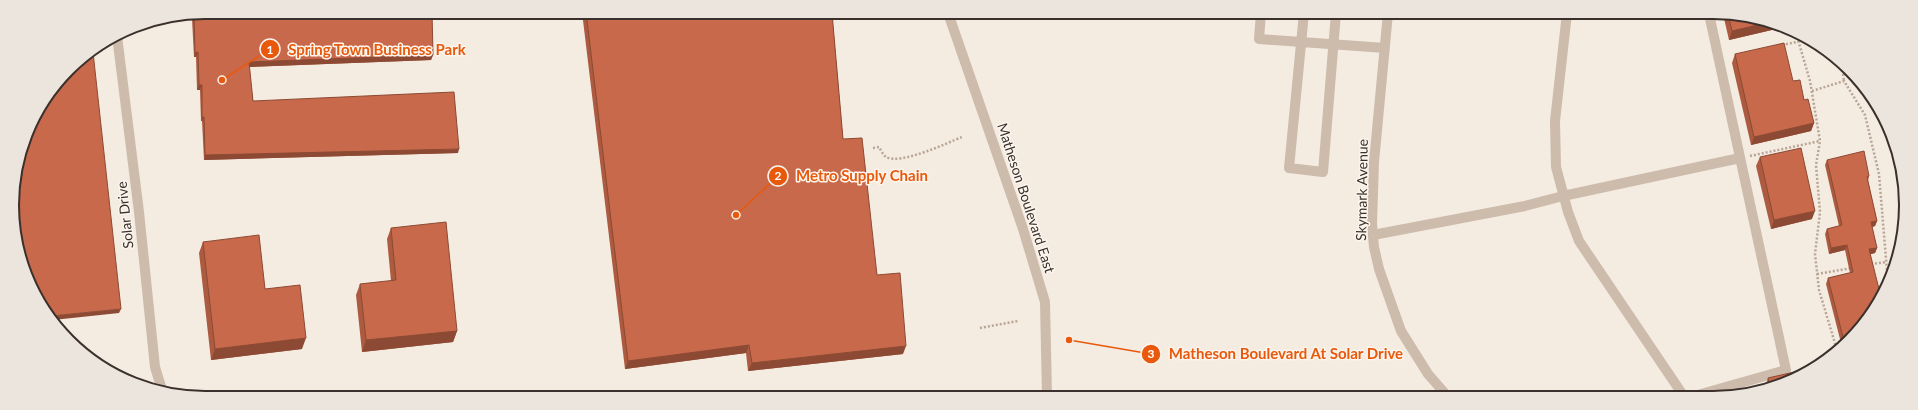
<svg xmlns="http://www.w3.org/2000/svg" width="1918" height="410" viewBox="0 0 1918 410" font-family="Lato,sans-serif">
	<rect width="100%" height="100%" fill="#f4ebe1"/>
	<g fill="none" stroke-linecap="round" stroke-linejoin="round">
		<path stroke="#b9a596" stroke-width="2.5" stroke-dasharray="2 2" stroke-linecap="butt" d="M 174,18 L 175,19
			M 1796,33 L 1810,81 L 1820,141 L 1816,165 L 1820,212 L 1815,254 L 1819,290 L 1837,350
			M 1782,45 L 1811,39
			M 1842,66 L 1844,81
			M 1812,91 L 1844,81 L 1865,115 L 1879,174 L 1888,283
			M 873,148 L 879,147 C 881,150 883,155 886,157 C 901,165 947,143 962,137
			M 1750,156 L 1820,141
			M 1871,264 L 1887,262
			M 1817,274 L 1852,268
			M 980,328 L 1018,321"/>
		<path stroke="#cdbbac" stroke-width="10" d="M 948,13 L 1023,229 L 1045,302 L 1047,397
			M 1261,13 L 1259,39 L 1385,48
			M 1304,13 L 1289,168 L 1323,172 L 1336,13
			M 1388,13 L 1374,162 L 1372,224 L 1374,247 L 1379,269 L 1401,331 L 1428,374 L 1448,397
			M 1567,13 L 1555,121 L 1556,167 L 1568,212 L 1579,241 L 1685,398
			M 117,36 L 139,212 L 155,367 L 162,390
			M 1373,235 L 1525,206 L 1563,196 L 1740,158
			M 1022,397 L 1048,396
			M 1687,398 L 1786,370 L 1709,14"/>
	</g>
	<path fill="#ac5a40" d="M 582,12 L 832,13 L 843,139 L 877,275 L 903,354 L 748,371 L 746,353 L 625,369 Z
		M 194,14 L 433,55 L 431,60 L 249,67 L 253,101 L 458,153 L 204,160 L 202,121 L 201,121 L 200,90 L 197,90 L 196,57 L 194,57 L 192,19 Z
		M 1723,14 L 1738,14 L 1777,27 L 1776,29 L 1729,40 Z
		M 1735,54 L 1793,81 L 1804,100 L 1814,123 L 1811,131 L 1751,145 L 1732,63 Z
		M 1760,157 L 1812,219 L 1771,229 L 1756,166 Z
		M 1827,160 L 1869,176 L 1868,181 L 1877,221 L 1875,226 L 1872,227 L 1877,248 L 1875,253 L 1871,254 L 1849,342 L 1842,347 L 1826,284 L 1828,278 L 1850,273 L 1845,250 L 1829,254 L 1825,234 L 1827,229 L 1839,226 L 1825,165 Z
		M 391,228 L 457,331 L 453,342 L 362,352 L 356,295 L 360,284 L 391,281 L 387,239 Z
		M 203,242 L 302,349 L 211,360 L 199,253 Z
		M 1768,378 L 1798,378 L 1765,387 Z"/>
	<path fill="#8c4a34" d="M 1766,23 L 1777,27 L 1776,29 L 1729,40 L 1732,31 Z
		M 198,52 L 196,57 L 194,57 L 195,53 Z
		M 433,55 L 431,60 L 247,67 L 249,62 Z
		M 199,85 L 202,85 L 200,90 L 197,90 Z
		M 202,117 L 204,117 L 202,121 L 201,121 Z
		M 1814,123 L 1811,131 L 1751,145 L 1754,137 Z
		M 459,149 L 458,153 L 204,160 L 205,155 Z
		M 1815,211 L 1812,219 L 1771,229 L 1774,220 Z
		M 1877,221 L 1875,226 L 1869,228 L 1871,222 Z
		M 1847,245 L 1845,250 L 1829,254 L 1831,248 Z
		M 1877,248 L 1875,253 L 1867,255 L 1869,249 Z
		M 121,309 L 119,313 L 53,320 L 51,316 Z
		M 457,331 L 453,342 L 362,352 L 366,340 Z
		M 306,338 L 302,349 L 211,360 L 215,349 Z
		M 749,345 L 746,353 L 625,369 L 628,361 Z
		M 906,346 L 903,354 L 748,371 L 752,363 Z"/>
	<path fill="#c8694b" stroke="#8c4a34" d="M 237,12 L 432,12 L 433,55 L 249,62 L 253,101 L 454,92 L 459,149 L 205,155 L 204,117 L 202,117 L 202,85 L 199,85 L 198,52 L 195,53 L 194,14 Z
		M 586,12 L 832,13 L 843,139 L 862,138 L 877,275 L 900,273 L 906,346 L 752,363 L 749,345 L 628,361 Z
		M 1728,14 L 1738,14 L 1766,23 L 1732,31 Z
		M 1784,43 L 1793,81 L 1800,80 L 1804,100 L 1808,99 L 1814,123 L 1754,137 L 1735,54 Z
		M 93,52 L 121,309 L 51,316 L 22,267 L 12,193 L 27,131 L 69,68 Z
		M 1801,148 L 1815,211 L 1774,220 L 1760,157 Z
		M 1864,151 L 1869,176 L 1867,177 L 1877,221 L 1871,222 L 1877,248 L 1869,249 L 1881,297 L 1849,342 L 1845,345 L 1828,278 L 1853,272 L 1847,245 L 1831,248 L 1827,229 L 1842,225 L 1827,160 Z
		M 446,222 L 457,331 L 366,340 L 360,284 L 396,280 L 391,228 Z
		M 259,235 L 265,289 L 300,285 L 306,338 L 215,349 L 203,242 Z
		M 1812,368 L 1798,378 L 1770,386 L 1768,378 Z"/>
	<g text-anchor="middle" stroke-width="3" stroke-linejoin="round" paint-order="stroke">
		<g font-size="14" fill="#3b302b" stroke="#fbf5ee">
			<text transform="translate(1362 190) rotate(-89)" y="5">Skymark Avenue</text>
			<text transform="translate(1026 198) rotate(72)" y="5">Matheson Boulevard East</text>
			<text transform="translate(125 215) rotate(-96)" y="5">Solar Drive</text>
		</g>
	</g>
	<path d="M0 0H1918V410H0ZM205 19H1713A186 186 0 0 1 1899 205V205A186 186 0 0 1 1713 391H205A186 186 0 0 1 19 205V205A186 186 0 0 1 205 19Z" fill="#ece5de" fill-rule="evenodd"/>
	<path fill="none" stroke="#3b302b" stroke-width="2" d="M205 19H1713A186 186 0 0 1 1899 205V205A186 186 0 0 1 1713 391H205A186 186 0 0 1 19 205V205A186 186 0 0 1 205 19Z"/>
	<path fill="none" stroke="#e8590c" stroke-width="1.5" d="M222 80L270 49M736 215L778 176M1069 340L1151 354"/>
	<g fill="#e8590c" stroke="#fbf5ee" stroke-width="1.5">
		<circle cx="222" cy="80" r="4"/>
		<circle cx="736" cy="215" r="4"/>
		<circle cx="1069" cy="340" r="4"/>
		<circle cx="270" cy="49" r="10"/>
		<circle cx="778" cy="176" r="10"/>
		<circle cx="1151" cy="354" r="10"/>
	</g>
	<g font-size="12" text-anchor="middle" font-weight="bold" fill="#fff">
		<text x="270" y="54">1</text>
		<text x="778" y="180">2</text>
		<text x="1151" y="358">3</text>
	</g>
	<g font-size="15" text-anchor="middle" font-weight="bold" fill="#e8590c" stroke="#fbf5ee" stroke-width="3" stroke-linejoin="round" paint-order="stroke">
		<text x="377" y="55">Spring Town Business Park</text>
		<text x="862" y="181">Metro Supply Chain</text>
		<text x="1286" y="359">Matheson Boulevard At Solar Drive</text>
	</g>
</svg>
